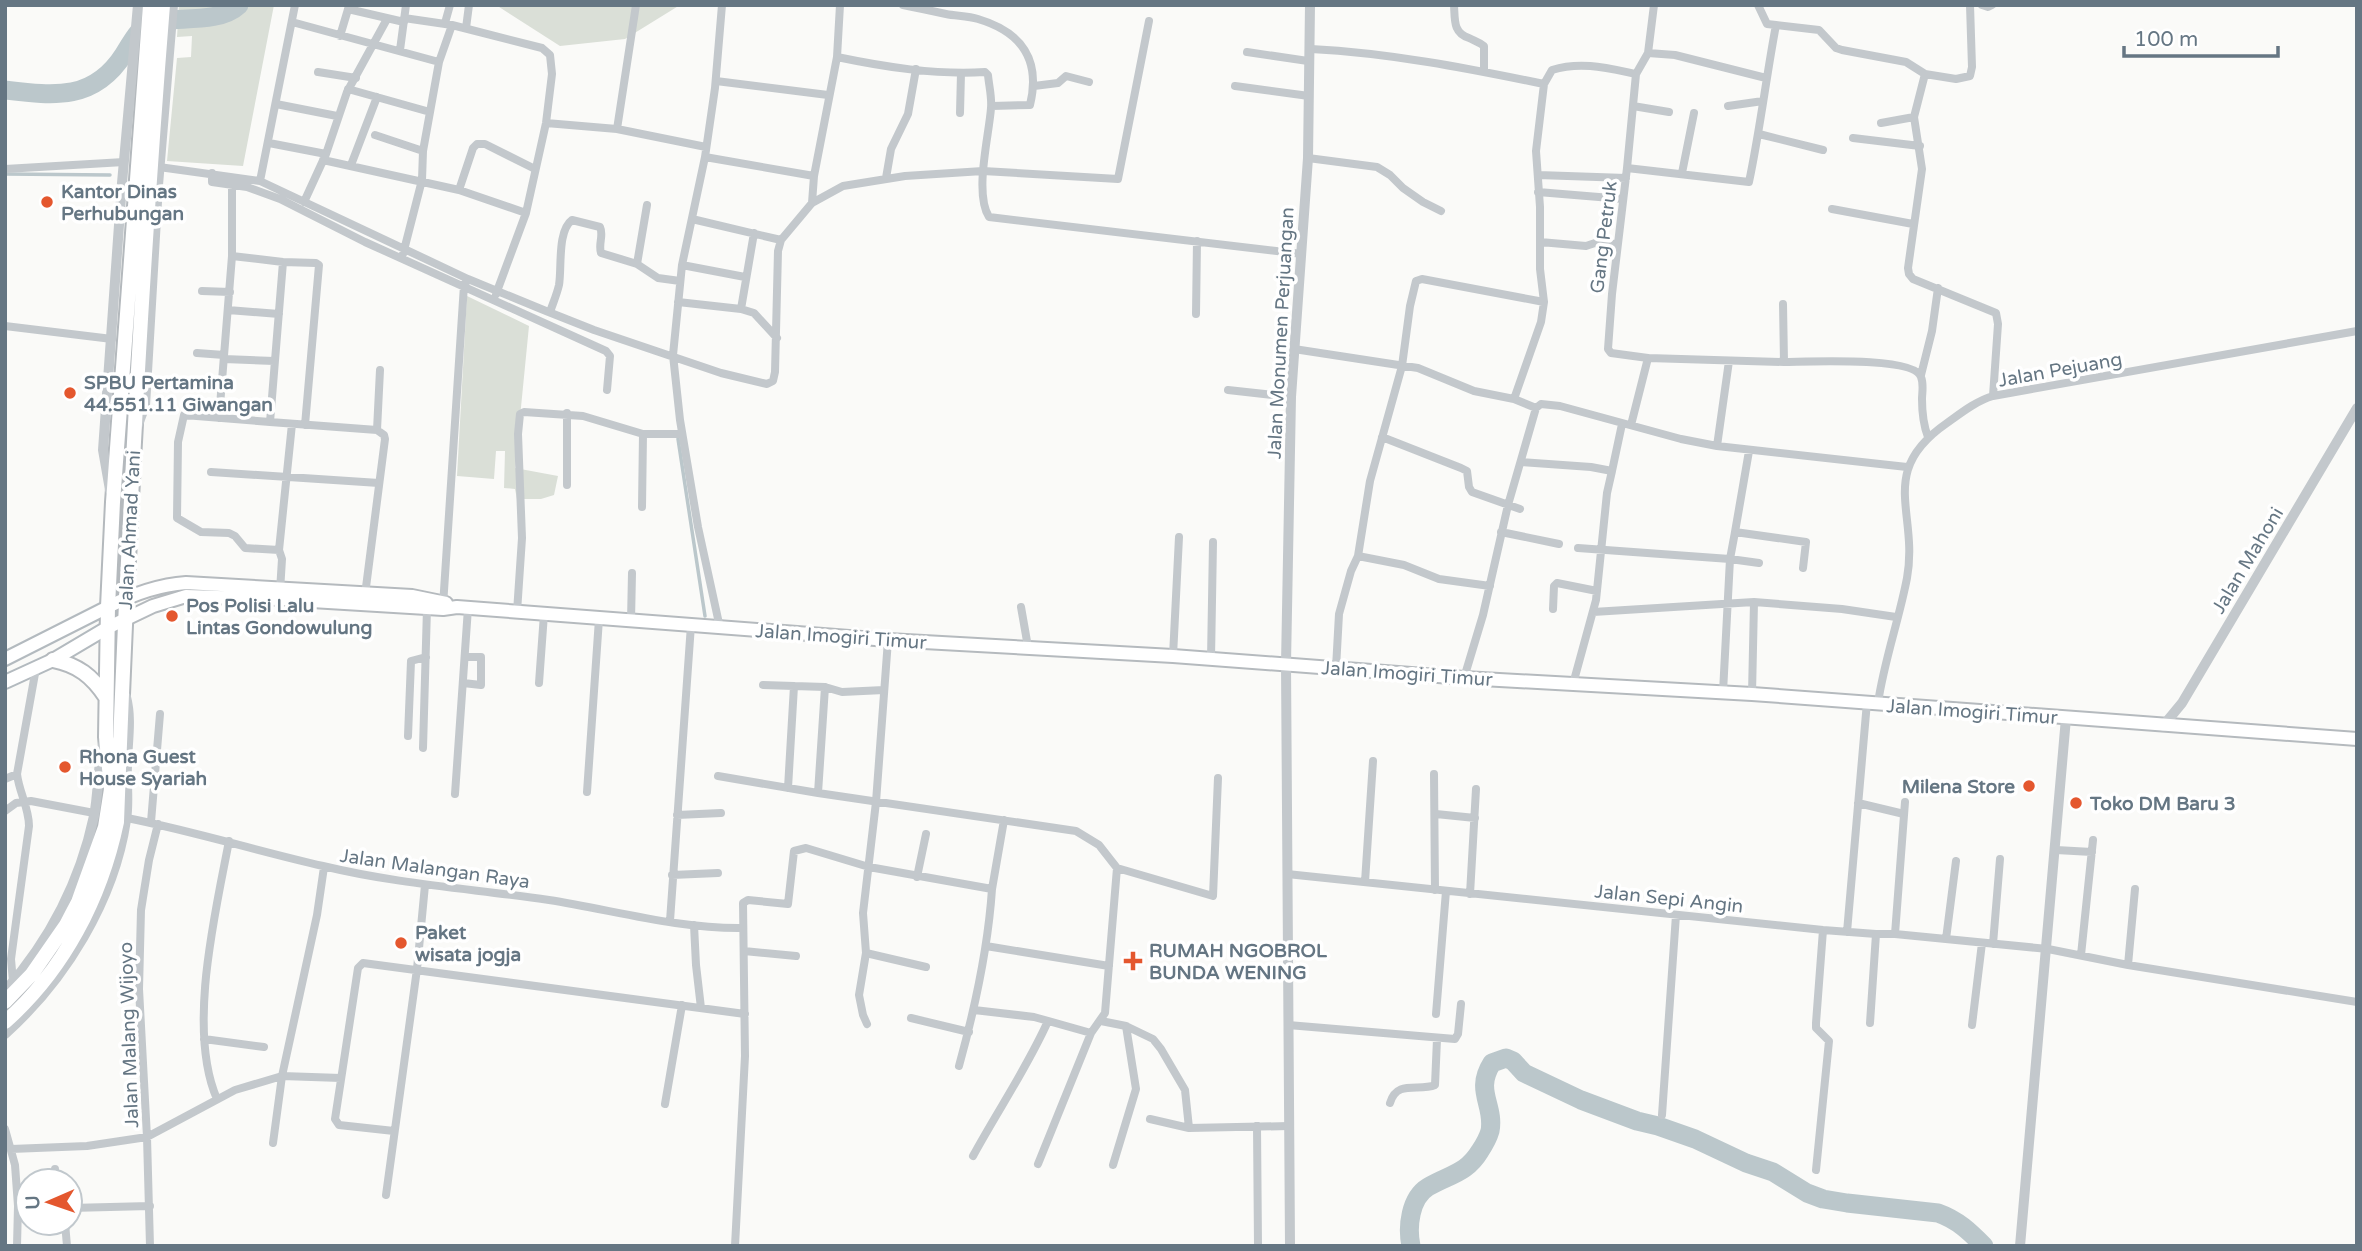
<svg xmlns="http://www.w3.org/2000/svg" width="2362" height="1251" viewBox="0 0 2362 1251" font-family="'Varela Round',sans-serif">
	<rect width="100%" height="100%" fill="#fafaf8"/>
	<path fill="#dadfd7" d="M 179,5 L 274,5 L 243,166 L 167,161 L 177,58 L 191,57 L 192,36 L 177,37 Z
		M 496,5 L 680,5 L 625,39 L 560,46 Z
		M 467,296 L 529,326 L 515,468 L 558,476 L 554,495 L 541,499 L 517,499 L 515,489 L 504,488 L 505,451 L 496,451 L 494,479 L 457,476 Z"/>
	<g fill="none" stroke-linecap="round" stroke-linejoin="round">
		<path stroke="#bbc7cb" stroke-width="3.5" d="M 5,174 L 110,175
			M 678,439 L 705,616"/>
		<path stroke="#bbc7cb" stroke-width="19" d="M 5,90 C 55,96 94,101 124,54 C 132,42 137,29 151,23 C 156,21 162,21 167,20 C 190,18 222,21 239,5
			M 1411,1246 C 1407,1227 1410,1198 1428,1187 C 1450,1174 1466,1174 1480,1151 C 1484,1145 1488,1138 1490,1131 C 1495,1105 1474,1091 1492,1063 L 1506,1058 L 1513,1061 L 1524,1073 L 1581,1100 L 1637,1121 L 1658,1126 L 1695,1139 L 1746,1163 L 1773,1172 L 1807,1193 L 1823,1199 L 1847,1203 L 1938,1213 C 1958,1220 1970,1232 1984,1246"/>
		<g stroke="#b3babf" stroke-width="16">
			<path id="secondary" d="M 5,659 L 108,607
				M 5,682 L 53,660 L 107,628"/>
		</g>
		<g stroke="#b5babe" stroke-width="16">
			<path id="primary" d="M 108,607 C 133,594 158,585 186,583 L 412,596 L 446,603
				M 107,628 L 153,606 L 186,596 L 279,599 L 443,609 L 457,607 L 888,640 L 1173,656 L 1464,678 L 1752,694 L 2357,739"/>
		</g>
		<g stroke="#b4b9bd" stroke-width="18">
			<path id="trunk" d="M 53,660 C 78,665 92,676 106,697
				M 5,1002 L 32,974 L 66,925 L 78,902 L 105,827 L 111,789 L 106,737 L 108,607 L 113,502 L 150,5
				M 5,1022 C 64,970 101,898 117,822 C 127,549 141,277 163,5"/>
		</g>
		<path stroke="#c3c8cc" stroke-width="8" d="M 903,5 C 918,8 932,11 946,14 C 956,16 968,16 978,19 C 1022,32 1041,60 1030,105 L 992,106
			M 1454,5 C 1455,20 1453,33 1469,38 C 1475,41 1479,42 1484,46 L 1484,71
			M 1758,5 L 1767,24 L 1776,25
			M 1970,5 L 1972,67 L 1970,76 L 1956,79 L 1925,74 L 1914,117 L 1922,169 L 1908,268 L 1909,274 L 1913,279 L 1996,313 L 1998,324 L 1993,396
			M 1982,5 L 1988,7 L 1992,5
			M 348,9 L 404,22
			M 404,18 L 452,25 L 542,48 L 550,55 L 552,74 L 546,123 L 526,213 L 496,294
			M 292,22 L 439,62
			M 445,23 L 450,5
			M 466,28 L 469,5
			M 340,36 L 349,6
			M 1311,49 C 1390,53 1466,68 1544,84 L 1536,151 L 1540,207 L 1540,269 L 1544,302 L 1541,322 L 1514,399
			M 400,50 L 406,5
			M 1247,52 L 1308,61
			M 1648,53 L 1675,55 L 1766,78
			M 837,57 L 840,5
			M 318,72 L 356,78
			M 716,81 L 828,95
			M 1544,84 L 1552,70 C 1581,61 1607,68 1636,74 L 1648,53 L 1654,5
			M 1034,86 L 1058,83 L 1066,76 L 1089,82
			M 1235,86 L 1309,96
			M 348,89 L 430,112
			M 276,104 L 337,116
			M 1633,106 L 1669,112
			M 1728,106 L 1763,101
			M 960,113 L 961,73
			M 546,123 L 617,129 L 706,147
			M 1881,123 L 1914,117
			M 617,129 L 636,5
			M 1759,134 L 1823,150
			M 375,135 L 423,151
			M 1853,138 L 1920,146
			M 269,143 L 326,154
			M 705,157 L 814,176 L 837,57 C 885,67 935,75 985,72 L 988,75 C 989,86 992,97 991,108 C 989,136 974,193 989,217 L 1302,254
			M 1308,158 L 1377,167 L 1390,175 L 1403,188 L 1423,202 L 1441,211
			M 323,160 L 459,190 L 526,213
			M 351,165 L 377,97
			M 159,167 L 260,181 L 468,279 L 546,311 L 594,330 L 721,373 L 767,384 L 773,381 L 775,372 L 778,251 L 781,240 L 812,203 L 843,186 L 905,176 L 983,171 L 1118,179 L 1149,21
			M 1627,168 L 1636,74
			M 5,169 L 124,162
			M 212,173 L 212,182 L 247,187 L 280,199 L 365,242 L 606,351 L 610,356 L 607,390
			M 1682,173 L 1694,113
			M 1538,175 L 1626,178
			M 886,178 L 891,149 L 908,114 L 916,69
			M 260,181 L 295,5
			M 232,185 L 232,256
			M 459,190 L 473,148 L 477,144 L 485,144 L 535,169
			M 1538,192 L 1623,199
			M 304,202 L 326,154 L 347,92 L 387,19
			M 812,203 L 814,176
			M 1832,209 L 1913,224
			M 692,219 L 781,240
			M 1540,242 L 1586,246 L 1595,243 L 1617,244
			M 403,254 L 422,180 L 423,151 L 439,62 L 452,25
			M 283,262 L 270,422 L 377,430 L 384,435 L 385,439 L 365,595
			M 637,264 L 647,205
			M 682,265 L 745,277
			M 202,291 L 230,292
			M 678,302 L 741,309 L 754,313 L 777,338
			M 1783,304 L 1784,362 L 1648,358 L 1611,353 L 1608,349 L 1612,294 L 1627,168 L 1749,182 C 1760,130 1766,78 1776,25 L 1819,30 L 1836,48 L 1842,50 L 1906,62 L 1925,74
			M 741,309 L 754,233
			M 228,310 L 279,314
			M 550,312 C 553,303 557,294 559,285 C 562,268 557,231 572,220 L 600,227 C 604,235 598,244 601,253 L 637,264 L 658,278 L 680,281
			M 1196,314 L 1197,241
			M 5,326 L 112,339
			M 1294,349 L 1418,368 L 1474,391 L 1514,399 L 1536,408
			M 197,353 L 224,355
			M 224,359 L 274,361
			M 1784,362 C 1805,362 1914,356 1921,377 C 1924,384 1922,393 1922,399 C 1922,413 1923,424 1928,437
			M 1921,375 L 1932,331 L 1938,288
			M 1228,390 L 1291,397
			M 219,418 L 232,256 L 283,262 L 316,263 L 319,265 L 305,425
			M 270,422 L 184,415 L 178,442 L 177,518 L 201,532 L 229,533 L 235,536 L 245,548 L 279,550
			M 1631,425 L 1648,358
			M 377,430 L 380,370
			M 1382,437 L 1461,468 L 1467,471 L 1469,487 L 1472,492 L 1520,509
			M 1717,446 L 1729,361
			M 1521,462 L 1591,467 L 1612,471 L 1607,493 L 1596,600 L 1573,684
			M 1612,471 L 1622,424
			M 211,472 L 379,483
			M 567,485 L 567,413
			M 642,507 L 643,434
			M 1501,532 L 1559,544
			M 1735,532 L 1749,451
			M 1578,548 L 1730,559 L 1723,692
			M 1358,556 L 1404,565 L 1439,579 L 1490,586
			M 1759,563 L 1730,559 L 1735,532 L 1806,542 L 1803,568
			M 280,591 L 282,559 L 279,550 L 292,424
			M 443,606 L 464,285 L 467,281
			M 1021,607 L 1028,647
			M 1553,609 L 1554,586 L 1557,583 L 1597,591
			M 517,612 L 522,538 L 518,434 L 520,414 L 524,412 L 583,416 L 643,434 L 682,434
			M 1593,612 L 1754,602 L 1842,609 L 1896,617
			M 631,621 L 632,573
			M 720,628 L 698,527 L 680,420 L 673,355 L 682,265 L 705,157 L 715,88 L 722,5
			M 1173,656 L 1179,537
			M 1211,659 L 1213,542
			M 1336,668 L 1339,614 L 1351,571 L 1358,556 L 1370,481 L 1402,366 L 1410,306 L 1416,281 L 1422,279 L 1544,302
			M 1464,678 L 1483,615 L 1508,505 L 1536,408 L 1541,404 L 1560,406 L 1681,439 L 1717,446 L 1907,467
			M 463,683 L 481,685 L 481,657 L 465,657
			M 539,683 L 544,614
			M 763,685 L 825,687 L 842,692 L 884,690
			M 1752,694 L 1754,602
			M 1878,703 C 1884,661 1899,620 1907,578 C 1919,512 1876,472 1947,423 C 1961,413 1976,401 1993,396 L 2357,331
			M 408,736 L 411,661 L 426,657
			M 423,748 L 427,608
			M 1434,774 L 1435,890
			M 718,776 L 818,793 L 1076,831 L 1099,845 L 1117,868 L 1213,896 L 1218,778
			M 5,779 L 17,774
			M 788,788 L 794,686
			M 587,792 L 599,619
			M 818,793 L 825,687
			M 455,794 L 468,608
			M 1858,803 L 1904,814
			M 5,811 L 16,803 L 31,801 L 94,813
			M 1436,814 L 1475,818
			M 677,815 L 721,813
			M 127,818 C 193,831 257,851 323,866 C 397,884 474,889 549,900 C 613,910 678,929 743,928
			M 151,822 L 160,714
			M 2056,850 L 2092,852
			M 1287,874 L 1823,930 L 1876,934 L 1895,934 L 2048,949 L 2128,965 L 2357,1002
			M 672,875 L 718,873
			M 917,877 L 926,834
			M 1365,882 L 1373,761
			M 992,889 L 1004,820
			M 1470,894 L 1476,789
			M 670,921 L 691,625
			M 694,925 L 696,965 L 701,1008
			M 1847,932 L 1867,702
			M 1895,934 L 1905,802
			M 1946,939 L 1956,861
			M 1993,944 L 2000,859
			M 986,946 L 1109,966
			M 744,951 L 796,956
			M 866,953 L 926,967
			M 2081,955 L 2093,840
			M 2128,965 L 2135,889
			M 13,982 L 11,959 L 29,826 C 29,808 19,792 17,774 L 36,668
			M 974,1010 L 1034,1017 L 1091,1033 L 1038,1164
			M 1436,1014 L 1446,891
			M 911,1018 L 969,1032
			M 1101,1021 L 1126,1026 L 1153,1039 L 1161,1049 L 1185,1090 L 1189,1128 L 1289,1126
			M 1870,1023 L 1876,934
			M 867,1024 L 863,1015 L 859,995 L 866,953 L 863,913 L 876,802 L 888,640
			M 1288,1025 L 1455,1039 L 1458,1034 L 1461,1004
			M 1972,1025 L 1982,943
			M 1091,1033 L 1105,1013 L 1117,868
			M 204,1039 L 264,1047
			M 217,1099 C 187,1030 215,914 229,841
			M 1390,1103 C 1397,1079 1419,1092 1435,1085 L 1437,1039
			M 665,1104 L 682,1005
			M 1662,1115 L 1676,915
			M 1150,1119 L 1189,1128
			M 1257,1126 L 1258,1246
			M 5,1129 L 15,1165 L 18,1206 L 17,1246
			M 394,1131 L 339,1125 L 335,1119 L 358,968 L 363,963 L 745,1014
			M 273,1143 L 282,1076 L 317,915 L 324,867
			M 11,1149 L 87,1146 L 147,1137 L 235,1090 L 282,1076 L 341,1078
			M 973,1156 C 998,1110 1027,1068 1048,1021
			M 1113,1165 L 1136,1089 L 1126,1026
			M 55,1169 L 55,1181
			M 1816,1170 L 1829,1041 L 1816,1028 L 1816,1023 L 1823,930
			M 386,1195 L 417,969 L 425,885
			M 70,1208 L 150,1206
			M 65,1223 L 67,1246
			M 150,1246 L 147,1137 L 139,989 L 141,910 L 149,860 L 158,824
			M 735,1246 L 745,1056 L 743,903 L 748,900 L 788,904 L 794,851 L 806,848 L 869,867 L 992,889 C 988,949 975,1008 959,1066"/>
		<path stroke="#c3c8cc" stroke-width="10" d="M 137,427 L 145,406 L 158,185 L 173,5
			M 110,490 L 103,450 L 122,183 L 138,5
			M 2163,726 L 2182,703 L 2357,408
			M 5,991 C 50,940 80,882 94,816 C 99,791 97,766 104,742
			M 5,1034 C 65,980 114,901 126,820 C 129,802 126,784 127,766 C 127,743 132,720 126,697
			M 1290,1246 L 1286,664 L 1291,397 L 1308,158 L 1310,5
			M 2020,1246 L 2066,718"/>
		<use href="#secondary" stroke="#fff" stroke-width="12"/>
		<use href="#primary" stroke="#fff" stroke-width="12"/>
		<use href="#trunk" stroke="#fff" stroke-width="14"/>
	</g>
	<g fill="#e4572e" stroke="#fff" stroke-width="2.5">
		<circle cx="47" cy="202" r="7"/>
		<circle cx="70" cy="393" r="7"/>
		<circle cx="172" cy="616" r="7"/>
		<circle cx="65" cy="767" r="7"/>
		<circle cx="2029" cy="786" r="7"/>
		<circle cx="2076" cy="803" r="7"/>
		<circle cx="401" cy="943" r="7"/>
		<path d="M1129.5 950.5h7v7h7v7h-7v7h-7v-7h-7v-7h7z"/>
	</g>
	<g text-anchor="middle" stroke-width="7" stroke-linejoin="round" paint-order="stroke">
		<g font-size="19" font-weight="bold" fill="#657683" stroke="#fff" text-anchor="start">
			<text x="61" y="198">Kantor Dinas<tspan x="61" dy="22">Perhubungan</tspan></text>
			<text x="84" y="389">SPBU Pertamina<tspan x="84" dy="22">44.551.11 Giwangan</tspan></text>
			<text x="186" y="612">Pos Polisi Lalu<tspan x="186" dy="22">Lintas Gondowulung</tspan></text>
			<text x="79" y="763">Rhona Guest<tspan x="79" dy="22">House Syariah</tspan></text>
			<text x="2015" y="793" text-anchor="end">Milena Store</text>
			<text x="2090" y="810">Toko DM Baru 3</text>
			<text x="415" y="939">Paket<tspan x="415" dy="22">wisata jogja</tspan></text>
			<text x="1149" y="957">RUMAH NGOBROL<tspan x="1149" dy="22">BUNDA WENING</tspan></text>
		</g>
		<g font-size="19" fill="#657683" stroke="#fff">
			<text transform="translate(1603 237) rotate(-83)" y="7">Gang Petruk</text>
			<text transform="translate(1280 333) rotate(-87)" y="7">Jalan Monumen Perjuangan</text>
			<text transform="translate(2060 369) rotate(-10)" y="7">Jalan Pejuang</text>
			<text transform="translate(129 530) rotate(-87)" y="7">Jalan Ahmad Yani</text>
			<text transform="translate(2247 560) rotate(-59)" y="7">Jalan Mahoni</text>
			<text transform="translate(841 636) rotate(4)" y="7">Jalan Imogiri Timur</text>
			<text transform="translate(1407 673) rotate(4)" y="7">Jalan Imogiri Timur</text>
			<text transform="translate(1972 711) rotate(4)" y="7">Jalan Imogiri Timur</text>
			<text transform="translate(435 868) rotate(8)" y="7">Jalan Malangan Raya</text>
			<text transform="translate(1669 898) rotate(6)" y="7">Jalan Sepi Angin</text>
			<text transform="translate(128 1035) rotate(-92)" y="7">Jalan Malang Wijoyo</text>
		</g>
	</g>
	<rect width="2362" height="1251" fill="none" stroke="#657683" stroke-width="14"/>
	<g transform="translate(49 1202) rotate(268)"><circle r="33" fill="#ffffff" stroke="#c1c8cd" stroke-width="2"/>
	<path d="M0-5L12 26L0 18L-12 26Z" fill="#e4572e"/>
	<text y="-10" font-size="19" font-weight="bold" text-anchor="middle" fill="#657683">U</text>
	</g>
	<path d="M2124 46v10h154v-10" fill="none" stroke="#657683" stroke-width="3.5"/>
	<text x="2134" y="46" font-size="21" fill="#657683" stroke="#ffffff" stroke-width="5" paint-order="stroke">100 m</text>
</svg>
